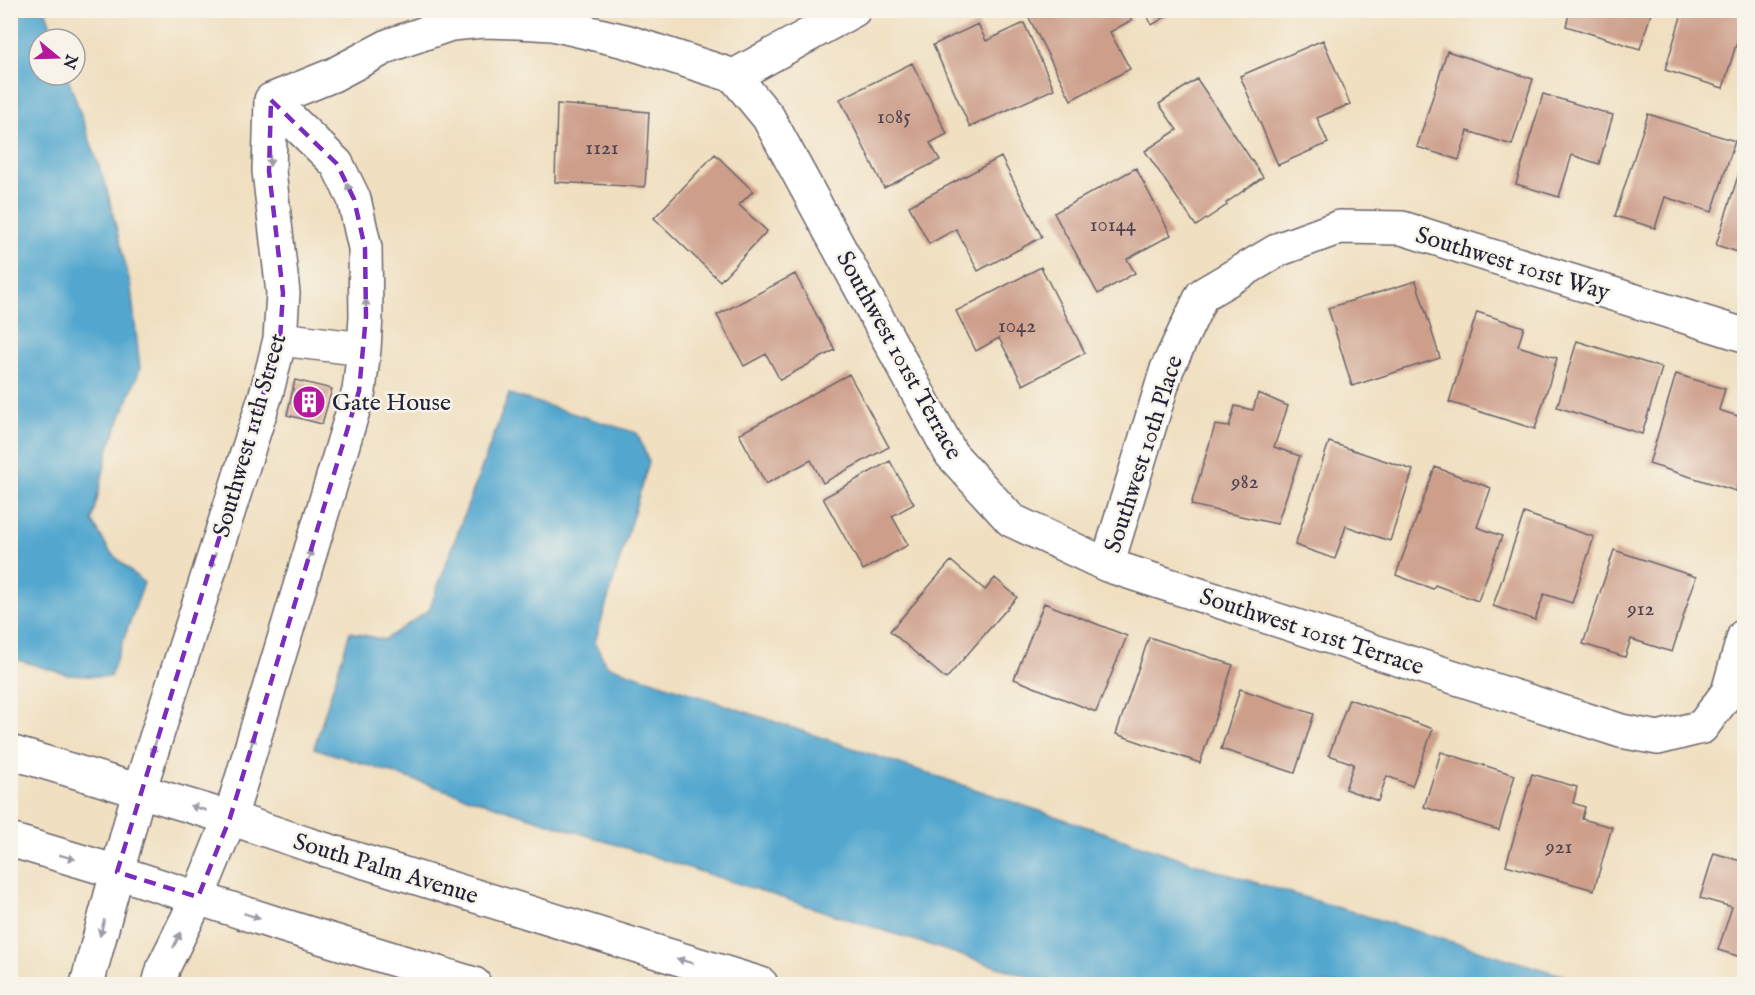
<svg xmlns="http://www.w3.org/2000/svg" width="1755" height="995" viewBox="0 0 1755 995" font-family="'IM FELL English',serif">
	<rect width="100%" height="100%" fill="#f7f3e8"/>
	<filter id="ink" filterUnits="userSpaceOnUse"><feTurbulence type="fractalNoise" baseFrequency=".0167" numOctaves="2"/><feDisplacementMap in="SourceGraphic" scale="12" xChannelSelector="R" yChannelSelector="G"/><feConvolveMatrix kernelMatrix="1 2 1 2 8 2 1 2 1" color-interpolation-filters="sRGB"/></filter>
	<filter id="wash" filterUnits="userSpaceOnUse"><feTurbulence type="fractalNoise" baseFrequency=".008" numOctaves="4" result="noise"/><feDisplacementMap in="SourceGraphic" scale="24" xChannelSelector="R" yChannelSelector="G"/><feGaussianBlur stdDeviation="1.35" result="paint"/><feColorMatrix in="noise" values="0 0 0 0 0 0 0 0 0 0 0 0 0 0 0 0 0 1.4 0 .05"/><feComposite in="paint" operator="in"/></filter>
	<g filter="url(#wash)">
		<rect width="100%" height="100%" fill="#f0dfc0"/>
		<path fill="#53a7cf" stroke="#3a6485" stroke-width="1.5" d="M 10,11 L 46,11 L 55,39 L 39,39 L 39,75 L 67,75 L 106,186 L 131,288 L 140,369 L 109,447 L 92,521 L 110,552 L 144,583 L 110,677 L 68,675 L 11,658 Z
			M 509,394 L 637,433 L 649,462 L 595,642 L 606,665 L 1224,873 L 1591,984 L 1051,984 L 314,748 L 350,632 L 384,640 L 429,610 Z"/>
		<g id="blocks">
			<path fill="#cd9f8b" d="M 1025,10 L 1127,10 L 1132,20 L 1110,32 L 1130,69 L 1071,100 Z
				M 1144,10 L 1177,10 L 1152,25 Z
				M 1570,10 L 1652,10 L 1640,49 L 1566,26 Z
				M 1683,10 L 1744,10 L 1744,40 L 1738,38 L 1723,88 L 1665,70 Z
				M 1024,23 L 1054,89 L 970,127 L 933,45 L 978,24 L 986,41 Z
				M 1323,40 L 1350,104 L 1317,118 L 1328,143 L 1278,165 L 1240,76 Z
				M 1447,51 L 1533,79 L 1512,145 L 1468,131 L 1459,160 L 1417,147 Z
				M 912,63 L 947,134 L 930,143 L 940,160 L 884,188 L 840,99 Z
				M 1197,79 L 1263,177 L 1226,203 L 1227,205 L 1196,226 L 1145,151 L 1177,130 L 1159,104 Z
				M 1543,94 L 1613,115 L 1599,164 L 1572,155 L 1559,197 L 1516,184 Z
				M 557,104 L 649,112 L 645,187 L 555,182 Z
				M 1648,114 L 1735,141 L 1712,212 L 1665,197 L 1655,228 L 1615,216 Z
				M 715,154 L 753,191 L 739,205 L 767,231 L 720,281 L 654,218 Z
				M 1001,157 L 1042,237 L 978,271 L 956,229 L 929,244 L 909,206 Z
				M 1744,157 L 1744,254 L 1716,245 Z
				M 1136,168 L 1171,235 L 1127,259 L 1135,273 L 1098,294 L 1054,213 Z
				M 1041,267 L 1085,353 L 1023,385 L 999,338 L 976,351 L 956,311 Z
				M 795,274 L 835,350 L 780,380 L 766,354 L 744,366 L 717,315 Z
				M 1416,281 L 1440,358 L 1352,386 L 1328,308 Z
				M 1477,312 L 1524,327 L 1518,346 L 1557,358 L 1535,429 L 1449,402 Z
				M 1577,341 L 1662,368 L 1642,434 L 1557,407 Z
				M 849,374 L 889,447 L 823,483 L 811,460 L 766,484 L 739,434 Z
				M 1676,374 L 1725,389 L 1719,410 L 1744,418 L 1744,463 L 1736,491 L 1649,464 Z
				M 295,380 L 332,389 L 322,424 L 287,415 Z
				M 1258,393 L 1288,406 L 1274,447 L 1300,456 L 1277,524 L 1191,505 L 1215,425 L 1229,427 L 1235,406 L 1253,410 Z
				M 1329,442 L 1413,470 L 1390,541 L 1346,526 L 1335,559 L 1295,545 Z
				M 890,461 L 914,504 L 892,516 L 908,545 L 863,570 L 823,498 Z
				M 1435,467 L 1491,488 L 1477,527 L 1502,536 L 1478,601 L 1435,585 L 1433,589 L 1396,575 Z
				M 1524,513 L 1594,537 L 1572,603 L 1544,594 L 1535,620 L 1493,606 Z
				M 1614,550 L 1696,577 L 1672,652 L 1631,639 L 1625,657 L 1583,644 Z
				M 951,561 L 985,590 L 995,578 L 1017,597 L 946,679 L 890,631 Z
				M 1044,603 L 1127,636 L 1096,712 L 1014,679 Z
				M 1149,637 L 1233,665 L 1200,763 L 1116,734 Z
				M 1240,689 L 1314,714 L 1295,773 L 1221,749 Z
				M 1349,699 L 1433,729 L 1412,786 L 1387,776 L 1378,801 L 1345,789 L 1354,764 L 1329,755 Z
				M 1441,752 L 1515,775 L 1499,830 L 1424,807 Z
				M 1532,774 L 1577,787 L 1573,803 L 1585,807 L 1582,819 L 1612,827 L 1594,890 L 1506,865 Z
				M 1714,853 L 1744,862 L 1744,958 L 1718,950 L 1732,907 L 1700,898 Z"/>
		</g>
	</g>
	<g filter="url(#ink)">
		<use href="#blocks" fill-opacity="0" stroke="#6a646a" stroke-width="1.5"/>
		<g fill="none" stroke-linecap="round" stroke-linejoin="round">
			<g stroke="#6a646a" stroke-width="36">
				<path id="minor" d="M 734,76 L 854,10
					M 271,100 L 333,75 L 390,45 L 451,24 L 483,21 L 517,22 L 552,24 L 625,41 L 734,76 L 768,117 L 951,454 L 1011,520 L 1107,565 L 1621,731 L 1658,738 L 1702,727 L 1728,692 L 1744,636
					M 280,339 L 364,349
					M 1107,565 L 1167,369 L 1202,295 L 1280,249 L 1340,227 L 1402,228 L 1744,335
					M 87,984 L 139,791 L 267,391 L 280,339 L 283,293 L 269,171 L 271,100
					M 159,984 L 164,966 L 198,897 L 230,818 L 359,391 L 364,349 L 366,316 L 365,248 L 354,199 L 337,164 L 271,100"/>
			</g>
			<g stroke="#6a646a" stroke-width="36">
				<path id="major" d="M 10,752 L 230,818 L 307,844 L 761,984
					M 10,840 L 117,872 L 275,923 L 474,984"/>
			</g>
			<use href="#minor" stroke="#fff" stroke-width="33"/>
			<use href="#major" stroke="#fff" stroke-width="33"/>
		</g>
		<defs><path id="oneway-solid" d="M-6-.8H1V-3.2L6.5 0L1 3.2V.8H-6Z" transform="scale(1.5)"/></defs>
		<g fill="#9c9ca7">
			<use href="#oneway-solid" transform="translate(270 158) rotate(91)"/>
			<use href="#oneway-solid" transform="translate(350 191) rotate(-114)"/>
			<use href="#oneway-solid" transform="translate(366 307) rotate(-91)"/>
			<use href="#oneway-solid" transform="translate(309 557) rotate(-73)"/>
			<use href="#oneway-solid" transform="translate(213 561) rotate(108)"/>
			<use href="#oneway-solid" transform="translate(252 743) rotate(-73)"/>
			<use href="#oneway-solid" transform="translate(154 747) rotate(109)"/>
			<use href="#oneway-solid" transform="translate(198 808) rotate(-164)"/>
			<use href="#oneway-solid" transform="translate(67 857) rotate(16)"/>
			<use href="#oneway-solid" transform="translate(252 916) rotate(19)"/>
			<use href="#oneway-solid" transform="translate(102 928) rotate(105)"/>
			<use href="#oneway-solid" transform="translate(177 940) rotate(-64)"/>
			<use href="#oneway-solid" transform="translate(685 961) rotate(-163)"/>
		</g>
	</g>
	<path fill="none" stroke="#7b2cbf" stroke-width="4.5" stroke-dasharray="12 8" stroke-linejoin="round" d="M 271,100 L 337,164 L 354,199 L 365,248 L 366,316 L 359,391 L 230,818 L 198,897 L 117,872 L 280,339 L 283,293 L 269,171 Z"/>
	<defs>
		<g id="building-disc" transform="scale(1.725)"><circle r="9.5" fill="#b5179e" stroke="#f7f3e8"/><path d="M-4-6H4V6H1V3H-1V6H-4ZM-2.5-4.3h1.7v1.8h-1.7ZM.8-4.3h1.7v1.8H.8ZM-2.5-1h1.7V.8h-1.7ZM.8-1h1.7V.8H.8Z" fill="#fff"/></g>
	</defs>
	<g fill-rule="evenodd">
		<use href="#building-disc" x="309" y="402"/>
	</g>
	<g text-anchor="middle" stroke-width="5" stroke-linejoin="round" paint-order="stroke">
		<g font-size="21" fill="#4d414f">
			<text x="894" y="123">1085</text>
			<text x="602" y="154">1121</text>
			<text x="1113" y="231">10144</text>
			<text x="1017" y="332">1042</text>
			<text x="1245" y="488">982</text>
			<text x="1641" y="615">912</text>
			<text x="1559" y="853">921</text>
		</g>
		<g font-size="24" fill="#22223b" stroke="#f7f3e8">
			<text transform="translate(1513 263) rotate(17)" y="8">Southwest 101st Way</text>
			<text transform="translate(900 355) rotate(61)" y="8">Southwest 101st Terrace</text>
			<text transform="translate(249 435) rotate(-74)" y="8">Southwest 11th Street</text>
			<text transform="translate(1143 454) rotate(-72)" y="8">Southwest 10th Place</text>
			<text transform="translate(1312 631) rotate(18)" y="8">Southwest 101st Terrace</text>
			<text transform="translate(386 868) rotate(17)" y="8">South Palm Avenue</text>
		</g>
		<g font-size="24" fill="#22223b" stroke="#f7f3e8" text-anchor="start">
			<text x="332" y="410">Gate House</text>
		</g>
	</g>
	<rect width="1755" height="995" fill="none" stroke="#f7f3e8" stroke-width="36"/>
	<g transform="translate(57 57) rotate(109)"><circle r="28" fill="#f7f3e8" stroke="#a29fa3" stroke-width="1.5"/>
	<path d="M0-4.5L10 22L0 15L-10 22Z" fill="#b5179e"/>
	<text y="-9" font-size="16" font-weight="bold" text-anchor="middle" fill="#22223b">N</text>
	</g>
</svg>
